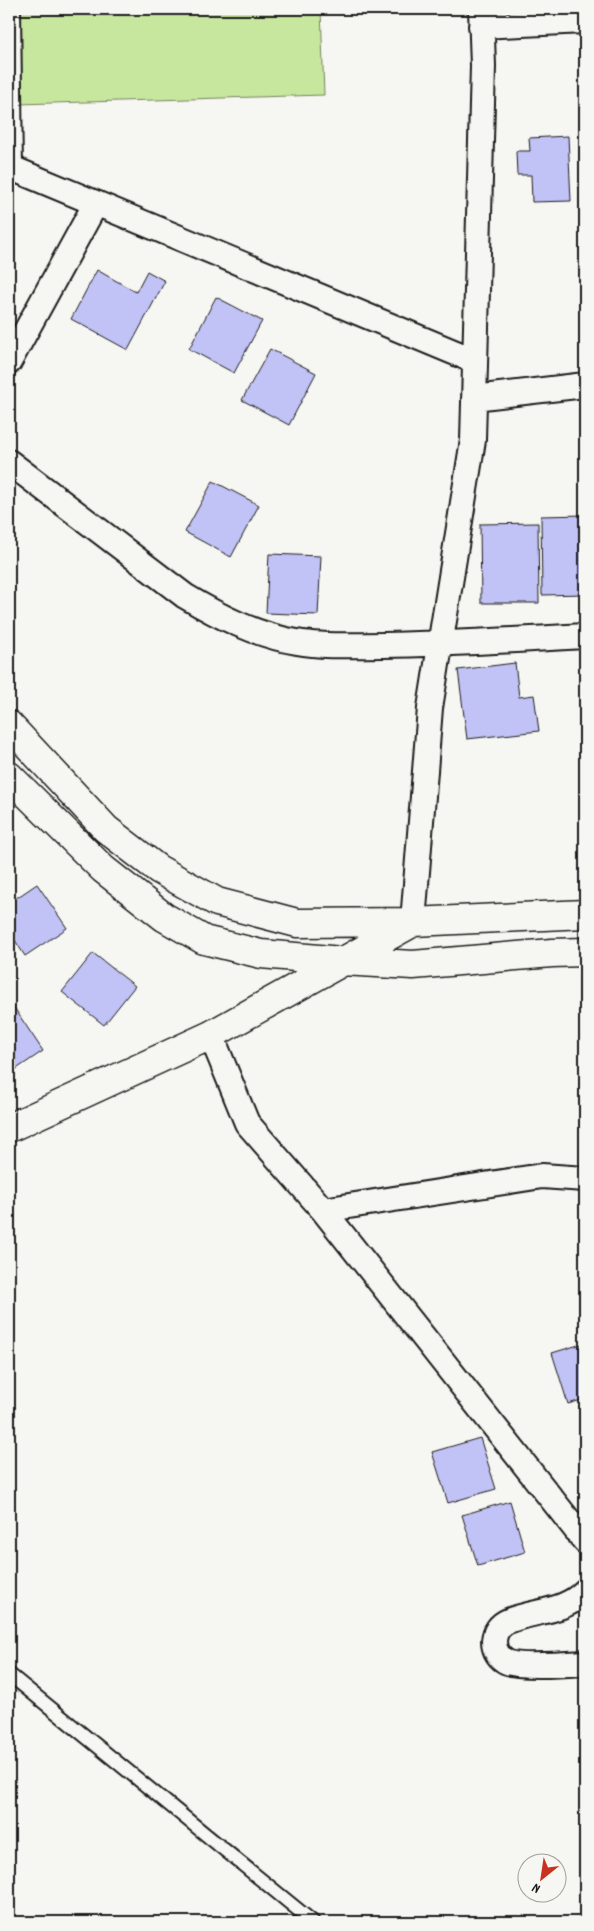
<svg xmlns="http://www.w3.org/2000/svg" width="594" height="1931" viewBox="0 0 594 1931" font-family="Dekko,sans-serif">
	<rect width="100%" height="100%" fill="#f6f6f2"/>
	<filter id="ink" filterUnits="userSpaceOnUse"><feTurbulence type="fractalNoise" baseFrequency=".02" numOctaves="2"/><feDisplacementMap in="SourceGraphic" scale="10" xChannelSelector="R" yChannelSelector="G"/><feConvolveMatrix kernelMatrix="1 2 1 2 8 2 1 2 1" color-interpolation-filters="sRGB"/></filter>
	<g filter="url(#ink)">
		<path fill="#c8e79e" stroke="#72825d" d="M 21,9 L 321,9 L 324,95 L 18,104 Z"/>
		<path fill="#c1c2f5" stroke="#1c1c1c" d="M 568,136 L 571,201 L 532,202 L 531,175 L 517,175 L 516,151 L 530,151 L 529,138 Z
			M 97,270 L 136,292 L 147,271 L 165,281 L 128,350 L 71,319 Z
			M 216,297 L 262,321 L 234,373 L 189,349 Z
			M 270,349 L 316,373 L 289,425 L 242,400 Z
			M 213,481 L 259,505 L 231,557 L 185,532 Z
			M 585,515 L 585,594 L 542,595 L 541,516 Z
			M 538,523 L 539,603 L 481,603 L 480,524 Z
			M 269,554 L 321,556 L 318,615 L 266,613 Z
			M 515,663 L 519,697 L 534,695 L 539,731 L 467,739 L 458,670 Z
			M 37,884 L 67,928 L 25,956 L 9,931 L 9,903 Z
			M 93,953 L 135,986 L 104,1025 L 62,992 Z
			M 13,1006 L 43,1051 L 9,1074 L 9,1009 Z
			M 585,1343 L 585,1399 L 568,1404 L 552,1353 Z
			M 480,1438 L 496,1489 L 448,1503 L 432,1452 Z
			M 510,1501 L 525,1552 L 478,1566 L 462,1515 Z"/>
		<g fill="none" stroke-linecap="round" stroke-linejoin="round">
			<g stroke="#1c1c1c" stroke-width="16">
				<path id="lane" d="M 14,9 L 16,170
					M 9,1674 L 313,1922"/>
			</g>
			<g stroke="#1c1c1c" stroke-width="28">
				<path id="street" d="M 481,26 L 585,21
					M 9,167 L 475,361
					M 9,362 L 96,203
					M 474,398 L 585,385
					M 9,462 L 185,596 C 220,617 256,635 297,642 C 325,647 355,645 384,645 C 451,644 518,640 585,636
					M 413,922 L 430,708 L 473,440 L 483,66 L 481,9
					M 211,1035 L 247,1123 L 323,1210 L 585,1541
					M 323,1210 L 542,1176 L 585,1179
					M 585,1591 C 564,1613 535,1610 508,1621 C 491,1628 489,1651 505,1661 C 516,1668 569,1664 585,1663"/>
			</g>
			<g stroke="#1c1c1c" stroke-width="31">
				<path id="secondary" d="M 9,725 L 106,829 L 158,869 L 217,902 L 297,923 L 413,922 L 585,914
					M 9,776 L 103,869 L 164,917 L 204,940 L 261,954 L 342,961 L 413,965 L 552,953 L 585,952
					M 9,1128 L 211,1035 L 410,924"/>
			</g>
			<use href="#lane" stroke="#f6f6f2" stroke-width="12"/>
			<use href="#street" stroke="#f6f6f2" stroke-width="24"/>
			<use href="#secondary" stroke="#f6f6f2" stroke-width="28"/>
		</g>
	</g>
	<rect width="594" height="1931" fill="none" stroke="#f6f6f2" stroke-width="30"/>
	<rect x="15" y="15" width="564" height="1901" fill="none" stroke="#1c1c1c" stroke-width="2" filter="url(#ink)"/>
	<g transform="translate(542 1878) rotate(210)"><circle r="24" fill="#f6f6f2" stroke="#9f9f9c"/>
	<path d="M0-4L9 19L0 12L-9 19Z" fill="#c8321e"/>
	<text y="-8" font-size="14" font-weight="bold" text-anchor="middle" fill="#1c1c1c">N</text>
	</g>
</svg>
